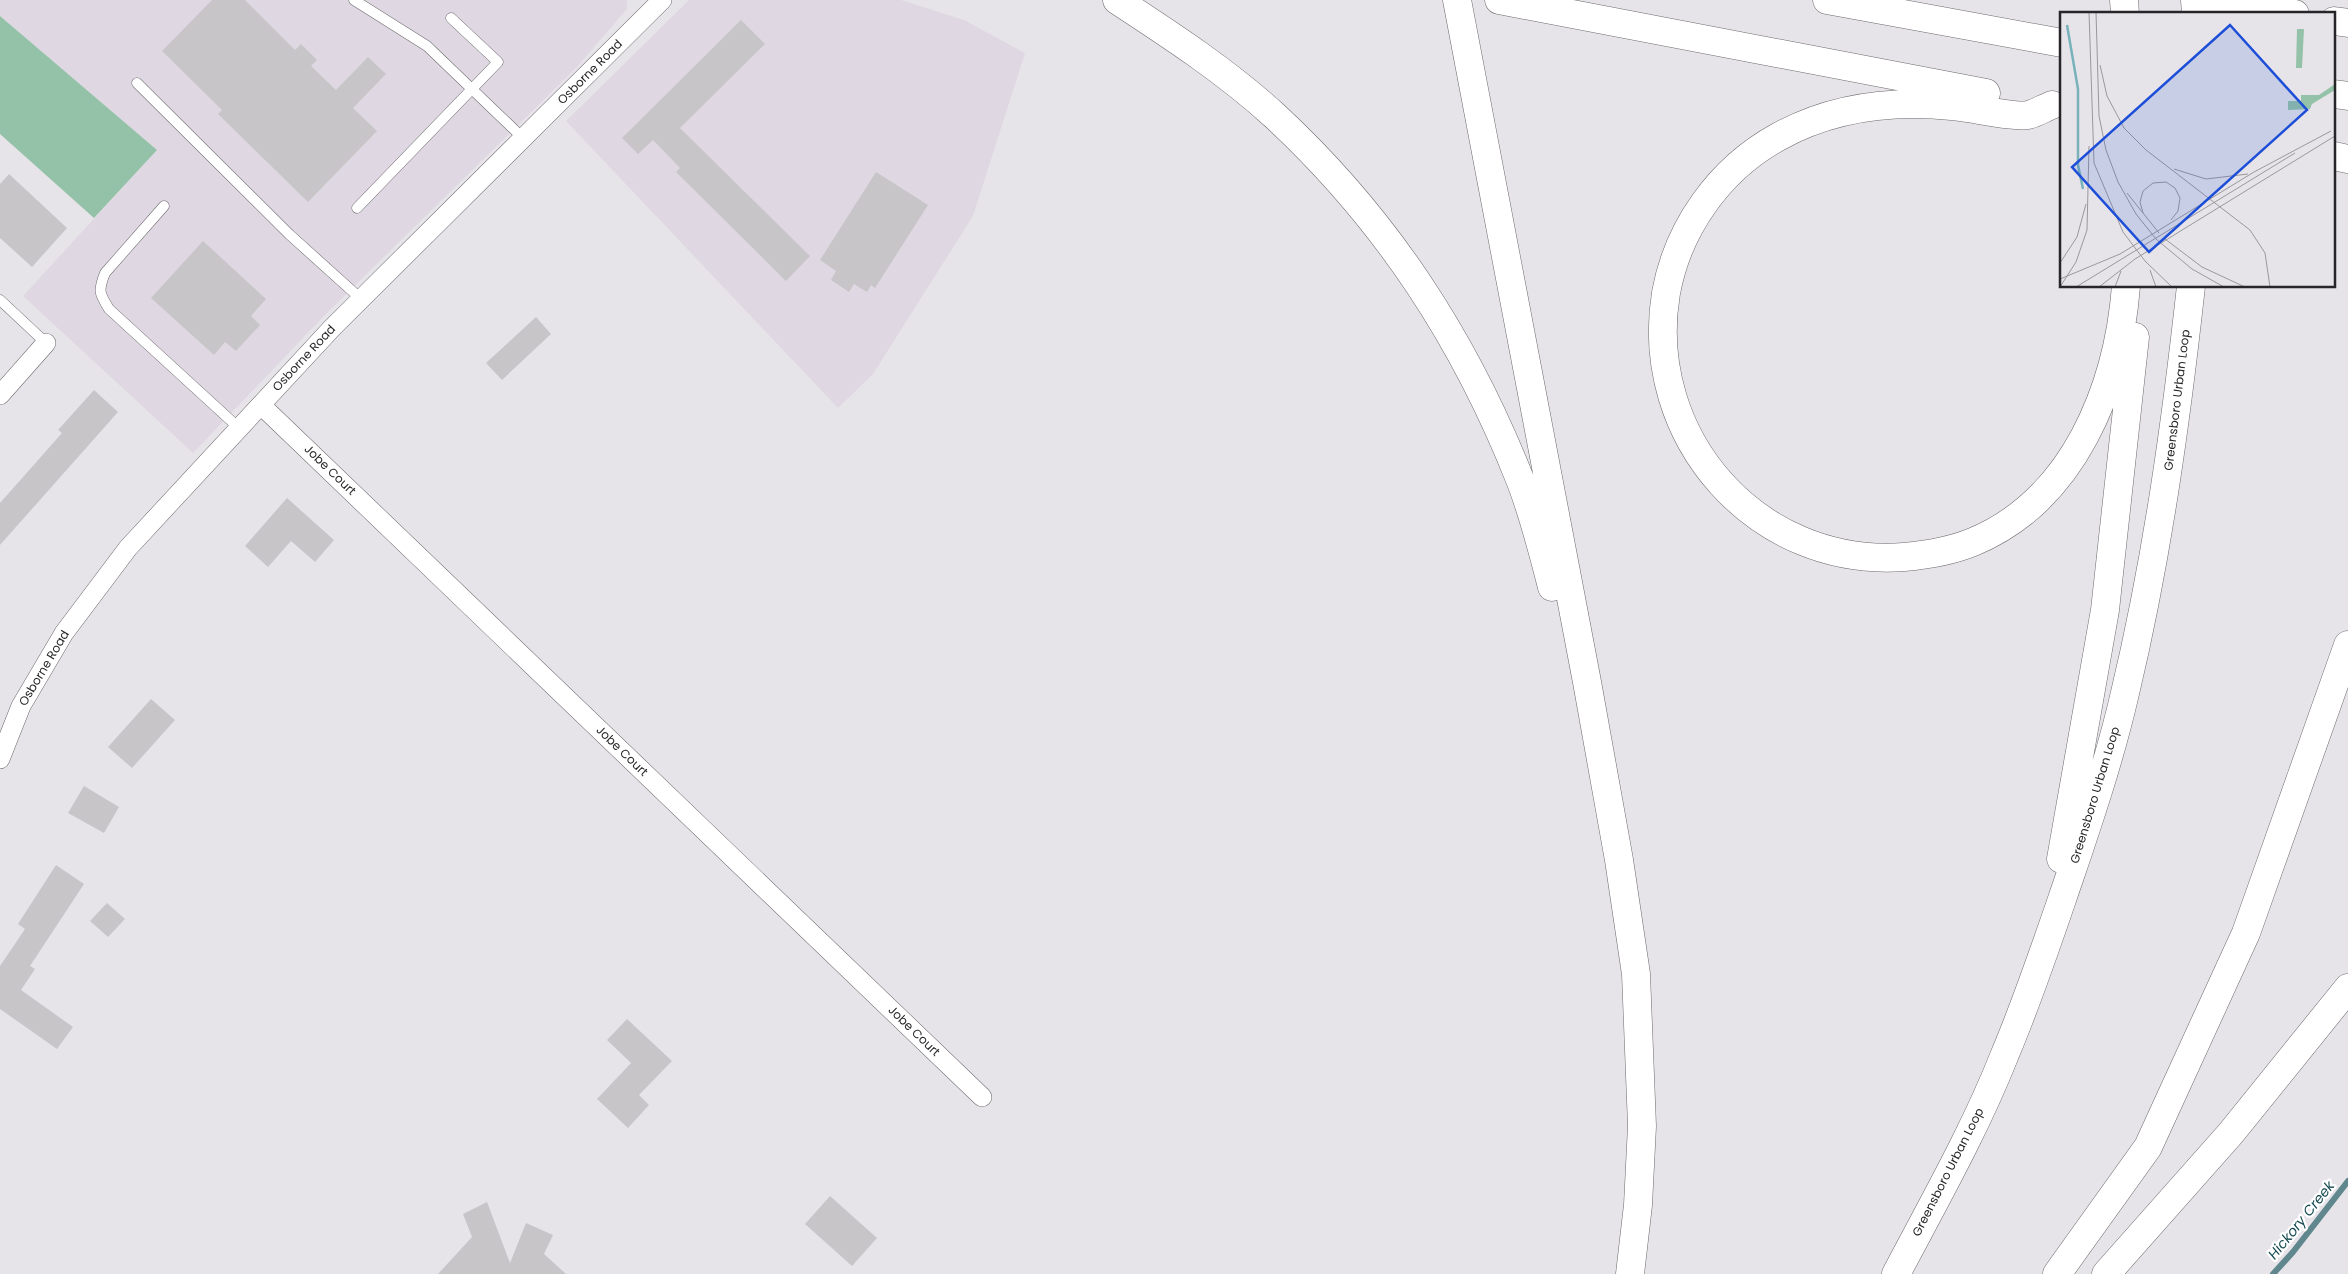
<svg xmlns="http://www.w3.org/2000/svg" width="2348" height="1274" viewBox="0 0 2348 1274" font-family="Poppins,sans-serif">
	<rect width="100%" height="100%" fill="#e7e4e9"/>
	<path fill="#dfd7e2" d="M 0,0 L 627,0 L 627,9 L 576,68 L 324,316 L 193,453 L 23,296 L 157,150 L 0,16 Z
		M 689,0 L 901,0 L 964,20 L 1025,53 L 973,216 L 873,374 L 838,408 L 566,121 Z"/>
	<path fill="#94c2a8" d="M 0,16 L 157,150 L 94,218 L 0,134 Z"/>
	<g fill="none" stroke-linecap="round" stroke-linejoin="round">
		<path stroke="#5f878d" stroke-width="6" d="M 2273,1274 L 2293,1252 L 2348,1181"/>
	</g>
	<path fill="#c8c5c9" d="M 212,0 L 245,0 L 295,50 L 301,44 L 317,60 L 311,66 L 336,90 L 368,57 L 386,74 L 353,108 L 377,131 L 308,202 L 218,114 L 222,110 L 162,51 Z
		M 741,20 L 765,44 L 680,128 L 810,256 L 786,281 L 676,172 L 680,168 L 653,140 L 638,154 L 622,138 Z
		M 876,172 L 928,205 L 875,288 L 871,285 L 867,292 L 854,284 L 849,292 L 831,280 L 836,271 L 820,260 Z
		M 9,174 L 67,228 L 32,267 L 0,238 L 0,184 Z
		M 203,241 L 266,299 L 251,316 L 260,325 L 236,351 L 225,342 L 214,355 L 151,298 Z
		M 536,317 L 551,334 L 502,380 L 486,363 Z
		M 94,390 L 118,412 L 0,545 L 0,503 L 62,433 L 58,430 Z
		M 287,498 L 334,540 L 315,562 L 291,541 L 268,567 L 245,546 Z
		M 151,699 L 175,720 L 132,768 L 108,747 Z
		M 84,786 L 119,807 L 104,833 L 68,813 Z
		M 56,865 L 84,884 L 30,966 L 35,969 L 21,990 L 73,1027 L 57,1049 L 0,1009 L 0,966 L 25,929 L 18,924 Z
		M 107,903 L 125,919 L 108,937 L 90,921 Z
		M 627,1019 L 672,1061 L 639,1095 L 649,1105 L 628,1128 L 597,1099 L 631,1063 L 607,1040 Z
		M 830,1196 L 877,1238 L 852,1266 L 805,1224 Z
		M 487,1202 L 510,1263 L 526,1223 L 553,1235 L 544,1254 L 566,1274 L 438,1274 L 472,1237 L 463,1214 Z"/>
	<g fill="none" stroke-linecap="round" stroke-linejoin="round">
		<g stroke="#6c696d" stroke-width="11">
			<path id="lane" d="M 354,0 L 427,46 L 524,139
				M 137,83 L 290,235 L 361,299
				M 164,206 L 105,273 C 98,291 99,293 109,309 L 239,428
				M 357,208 L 498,62 L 451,18
				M 0,300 L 46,343"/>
		</g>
		<g stroke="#6c696d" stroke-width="20">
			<path id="street" d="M 0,395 L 46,343
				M 261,405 L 982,1097
				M 0,759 L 21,706 L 64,633 L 128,548 L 332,328 L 662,0"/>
		</g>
		<g stroke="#6c696d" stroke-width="29">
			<path id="highway" d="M 1117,0 C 1172,36 1227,72 1275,116 C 1387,220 1465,340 1521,482 C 1534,516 1543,552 1552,587
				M 1457,0 L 1587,682 L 1619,860 L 1636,974 L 1642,1126 L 1638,1205 L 1630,1274
				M 1499,0 L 1986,93
				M 1827,0 L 2062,43
				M 2124,0 L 2125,14
				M 2195,0 L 2196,14
				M 2218,0 L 2295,14
				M 2334,21 L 2348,23
				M 2334,94 L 2348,96
				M 2052,105 C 2044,108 2036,113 2028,115 C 2015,118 1969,107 1952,106 C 1892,100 1832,107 1778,137 C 1720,169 1678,227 1666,293 C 1642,437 1757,568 1904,557 C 1927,555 1951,551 1973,542 C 2074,500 2118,388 2126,286
				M 2334,156 L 2348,159
				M 2061,859 L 2105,610 L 2135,337
				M 1896,1274 C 1934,1202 1975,1130 2005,1054 C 2030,995 2050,934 2071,873 C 2091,814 2111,754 2125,693 C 2157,559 2176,423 2191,286
				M 2057,1274 L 2148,1147 L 2246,933 L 2348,645
				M 2106,1274 L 2231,1133 L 2348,988"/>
		</g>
		<use href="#lane" stroke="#fff" stroke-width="10"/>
		<use href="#street" stroke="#fff" stroke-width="19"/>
		<use href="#highway" stroke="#fff" stroke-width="28"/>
	</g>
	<g text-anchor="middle" stroke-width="4.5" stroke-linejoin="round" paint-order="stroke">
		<g font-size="12" fill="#262527" stroke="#fff">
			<text transform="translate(590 72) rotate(-45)" y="4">Osborne Road</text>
			<text transform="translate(304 358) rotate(-47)" y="4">Osborne Road</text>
			<text transform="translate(2177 400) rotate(-83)" y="4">Greensboro Urban Loop</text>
			<text transform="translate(330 470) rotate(44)" y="4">Jobe Court</text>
			<text transform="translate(44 668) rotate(-59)" y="4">Osborne Road</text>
			<text transform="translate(622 751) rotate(44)" y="4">Jobe Court</text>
			<text transform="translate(2095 795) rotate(-73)" y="4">Greensboro Urban Loop</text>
			<text transform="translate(914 1031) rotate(44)" y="4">Jobe Court</text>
			<text transform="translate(1948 1172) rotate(-63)" y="4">Greensboro Urban Loop</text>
		</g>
		<g font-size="14" font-style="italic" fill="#154a50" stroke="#fff">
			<text transform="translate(2301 1220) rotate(-51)" y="5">Hickory Creek</text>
		</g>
	</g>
	<g transform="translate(2060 12)">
		<rect width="275" height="275" fill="#e7e4e9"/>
		<path d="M 237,17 L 244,17 L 242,56 L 236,56 ZM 275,72 L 275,78 L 252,92 L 250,97 L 228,98 L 228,89 L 241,89 L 241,83 L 259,83 Z" fill="#94c2a8"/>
		<path fill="none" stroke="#77b1b9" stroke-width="2.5" d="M 7,13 L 18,77 L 18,153 L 23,177"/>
		<path fill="none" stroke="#9a989b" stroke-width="1" d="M 29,0 L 34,151 L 63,220 L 85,249 L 112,275M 36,0 L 39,104 L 46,138 L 58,170 L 76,202 L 96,227 L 132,257 L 164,275M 40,53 L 47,84 L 64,116 L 86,138 L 190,218 L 205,241 L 210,275M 114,157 L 146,167 L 188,162M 67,181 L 99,221M 83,201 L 80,190 L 83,179 L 93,171 L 106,170 L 115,176 L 120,186 L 118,199 L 111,208M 105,227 L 142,255 L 185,275M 0,251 L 17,225 L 26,192M 90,258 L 96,275M 0,267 L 60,242 L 194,160 L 271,119M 0,275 L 16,250 L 27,218 L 29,134M 16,275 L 235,141M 39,275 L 75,247 L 275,124M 55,275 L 61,259"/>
		<path fill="#1d4ed8" fill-opacity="0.15" stroke="#1d4ed8" stroke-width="2.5" d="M 170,13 L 247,98 L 89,240 L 12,155 Z"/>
		<rect width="275" height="275" fill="none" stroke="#262527" stroke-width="2.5"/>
	</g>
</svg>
